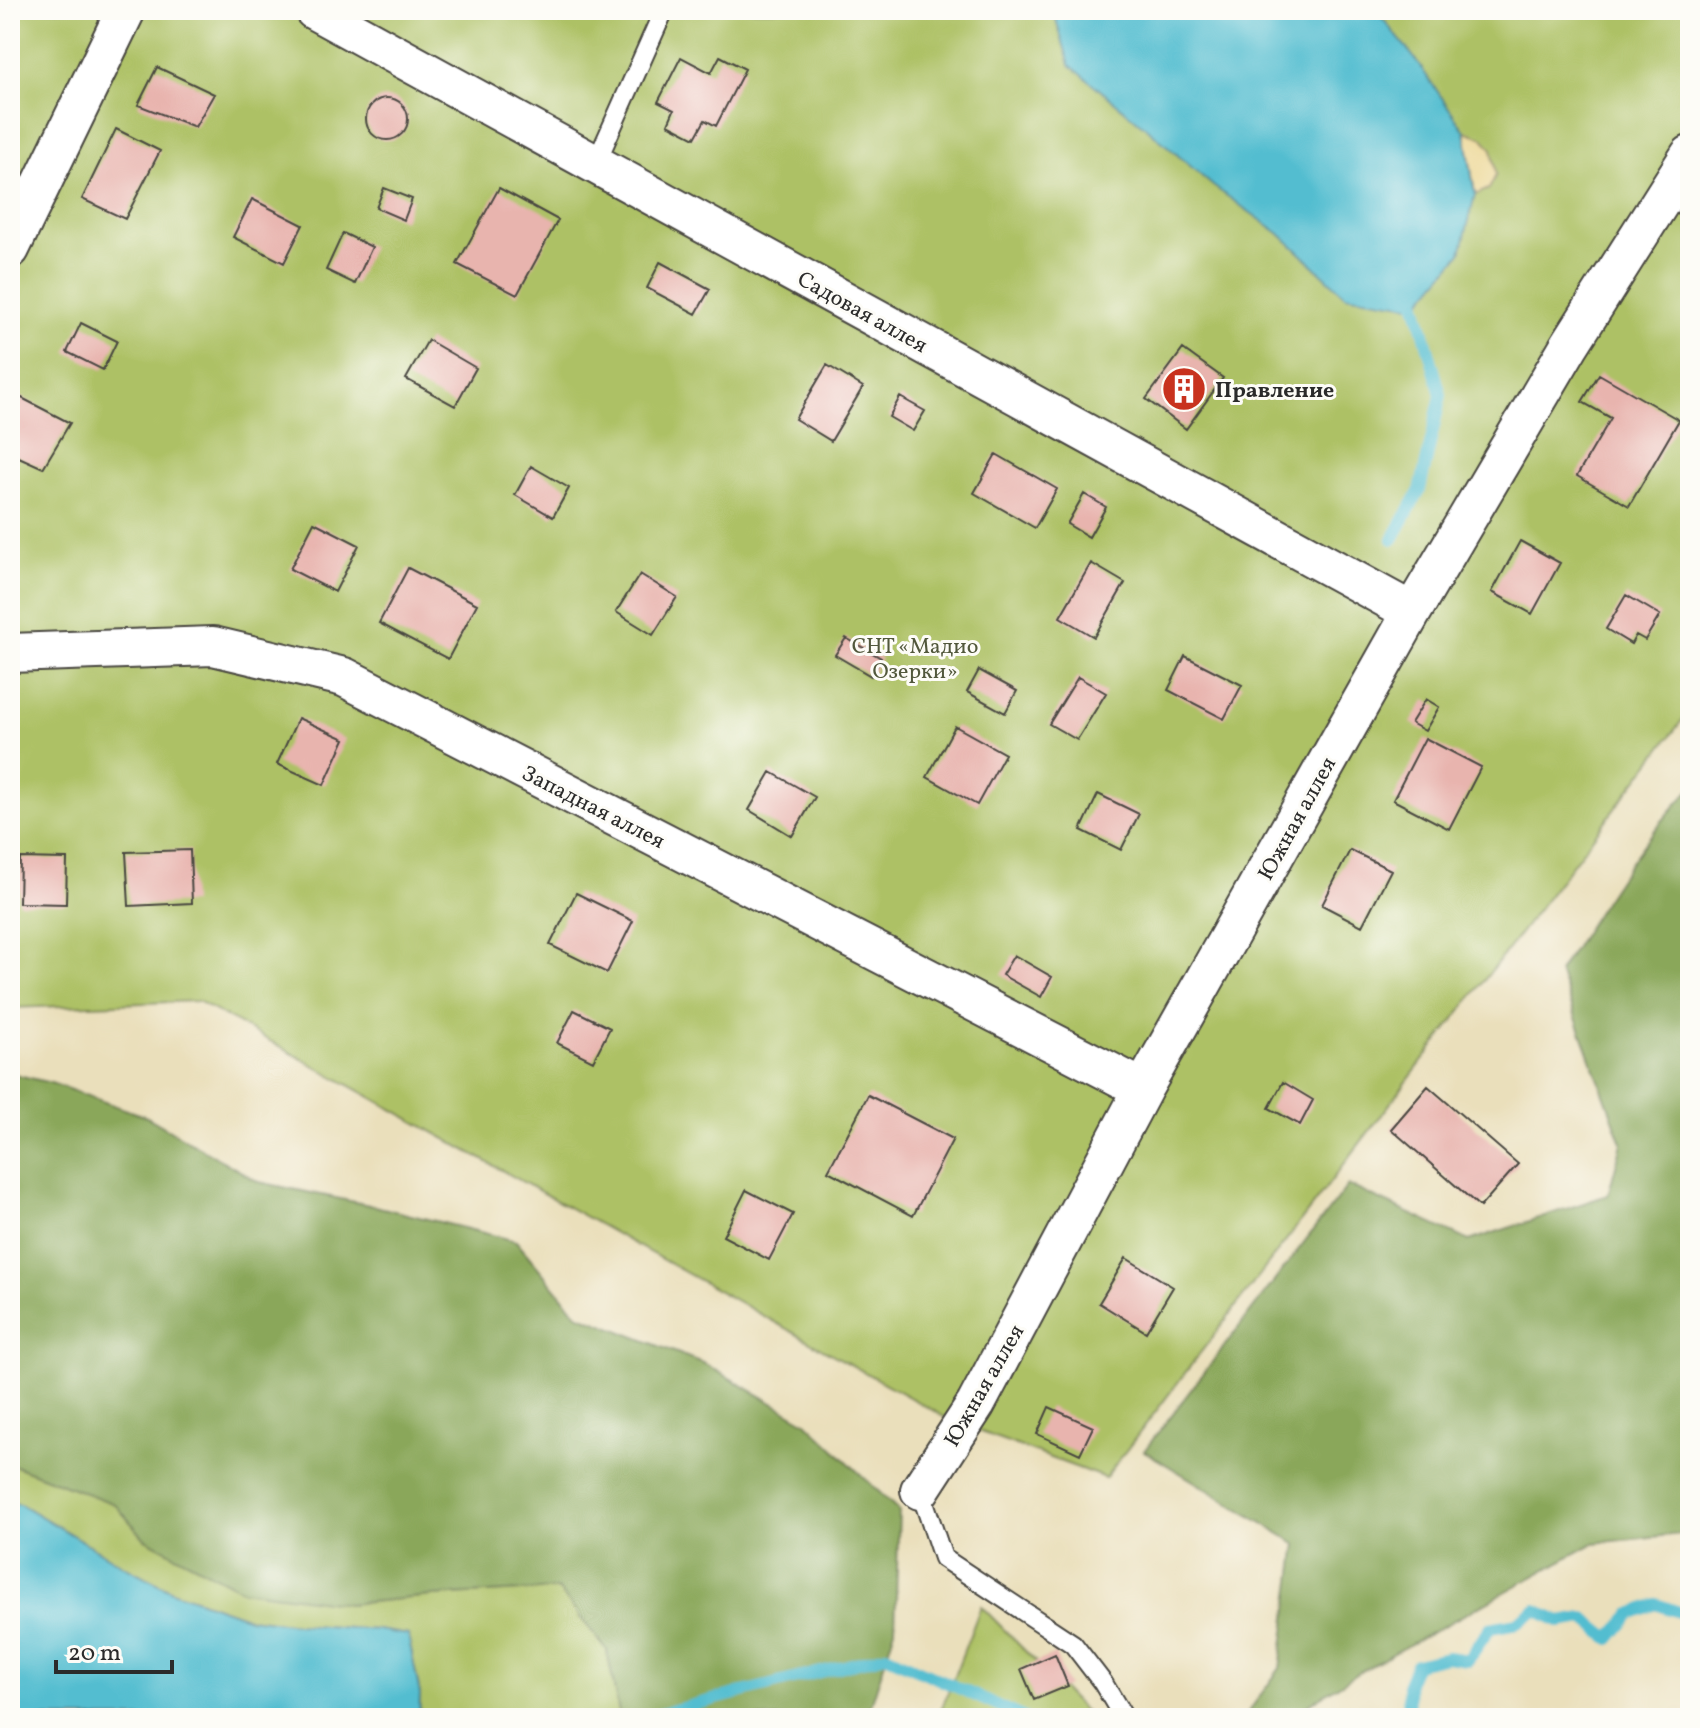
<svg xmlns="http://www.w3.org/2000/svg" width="1700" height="1728" viewBox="0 0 1700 1728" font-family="Vollkorn,serif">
	<rect width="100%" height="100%" fill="#fdfcf7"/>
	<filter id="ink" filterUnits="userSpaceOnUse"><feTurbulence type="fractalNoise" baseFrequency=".0125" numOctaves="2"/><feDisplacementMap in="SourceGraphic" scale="16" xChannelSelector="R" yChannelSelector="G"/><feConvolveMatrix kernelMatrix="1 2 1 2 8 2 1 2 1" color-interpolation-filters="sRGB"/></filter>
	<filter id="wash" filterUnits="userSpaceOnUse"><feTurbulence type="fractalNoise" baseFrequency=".006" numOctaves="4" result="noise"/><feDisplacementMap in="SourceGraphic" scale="32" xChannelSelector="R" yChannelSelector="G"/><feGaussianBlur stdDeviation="1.8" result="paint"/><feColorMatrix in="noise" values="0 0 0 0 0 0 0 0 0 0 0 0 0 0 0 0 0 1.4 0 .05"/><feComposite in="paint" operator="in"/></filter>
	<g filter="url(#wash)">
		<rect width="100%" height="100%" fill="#eadfbb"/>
		<path fill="#adc165" stroke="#6c7648" stroke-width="2" d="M 10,10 L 1690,10 L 1690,710 L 1105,1478 L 954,1422 L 198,1001 L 10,1008 Z
			M 10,1464 L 115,1504 L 145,1539 L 348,1604 L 432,1596 L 558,1589 L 607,1650 L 620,1718 L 419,1718 L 420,1694 L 408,1635 L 377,1630 L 297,1624 L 249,1618 L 172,1591 L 124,1566 L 20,1504 L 10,1502 Z
			M 981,1606 L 1091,1718 L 938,1718 Z"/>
		<path fill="#8aa75a" stroke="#5a6942" stroke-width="2" d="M 1690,790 L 1690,1533 L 1594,1543 L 1356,1674 L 1287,1718 L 1244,1718 L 1280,1668 L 1297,1544 L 1144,1451 L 1348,1185 L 1469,1241 L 1608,1195 L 1622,1143 L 1559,972 C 1599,910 1638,843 1690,790 Z
			M 10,1073 L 51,1083 L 147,1117 L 259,1182 L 379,1207 L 516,1241 L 577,1314 L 705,1364 L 806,1422 L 899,1511 L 895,1629 L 867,1718 L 620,1718 L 607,1650 L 558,1589 L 432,1596 L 348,1604 L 242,1590 L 145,1539 L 115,1504 L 10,1464 Z"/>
		<path fill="#eeda9e" stroke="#8c8264" stroke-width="2" d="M 1465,131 L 1482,137 L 1492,149 L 1496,175 L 1489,189 L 1475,195 Z"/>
		<path fill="#53bdd0" stroke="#3f747e" stroke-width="2" d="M 1053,10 L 1376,10 L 1413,56 L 1465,131 L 1475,195 L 1461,253 L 1417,306 L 1345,295 L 1279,233 L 1213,186 L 1150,131 L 1070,65 Z
			M 10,1502 L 20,1504 L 124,1566 L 172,1591 L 249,1618 L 297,1624 L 377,1630 L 408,1635 L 420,1694 L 419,1718 L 10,1718 Z"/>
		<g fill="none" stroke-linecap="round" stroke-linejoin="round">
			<path stroke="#53bdd0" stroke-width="12" d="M 1393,539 L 1420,490 L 1441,395 L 1415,300
				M 643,1718 L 886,1655 L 1024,1718
				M 1409,1718 L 1408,1683 L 1416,1664 L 1447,1657 L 1468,1660 L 1490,1628 L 1517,1623 L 1536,1610 L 1560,1622 L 1584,1618 L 1610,1639 L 1631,1614 L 1656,1604 L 1690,1616"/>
		</g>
		<g id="blocks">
			<path fill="#e8b4ae" d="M 720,56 L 745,69 L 716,126 L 705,120 L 695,138 L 668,124 L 674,110 L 658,102 L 681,57 L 711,73 Z
				M 157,67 L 214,94 L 195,127 L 138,105 Z
				M366 119a21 21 0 1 1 42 0a21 21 0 1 1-42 0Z
				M 116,129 L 160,151 L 125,219 L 82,199 Z
				M 384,188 L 412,199 L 404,220 L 376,208 Z
				M 499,188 L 558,220 L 517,295 L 457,264 Z
				M 252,199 L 303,225 L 284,263 L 233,237 Z
				M 343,233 L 372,247 L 355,284 L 326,270 Z
				M 660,262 L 710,289 L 696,314 L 647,288 Z
				M 81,323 L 117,341 L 103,370 L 67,352 Z
				M 428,340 L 476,368 L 455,406 L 406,379 Z
				M 1183,349 L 1223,378 L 1186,429 L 1146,399 Z
				M 827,365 L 863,387 L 831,441 L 795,419 Z
				M 1599,374 L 1679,420 L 1629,506 L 1577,476 L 1611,418 L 1582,402 Z
				M 16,395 L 70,423 L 43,468 L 10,453 L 10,405 Z
				M 900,397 L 925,411 L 913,431 L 889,417 Z
				M 996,454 L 1057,489 L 1035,528 L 974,493 Z
				M 531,466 L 569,488 L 553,517 L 515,495 Z
				M 1084,494 L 1106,507 L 1089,537 L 1067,524 Z
				M 314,522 L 359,545 L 335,592 L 290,569 Z
				M 1520,541 L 1560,563 L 1532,614 L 1492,592 Z
				M 1091,563 L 1125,583 L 1094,637 L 1060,617 Z
				M 408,568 L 477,604 L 448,659 L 379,623 Z
				M 640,574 L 677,597 L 653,635 L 616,612 Z
				M 1626,595 L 1660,615 L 1645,640 L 1636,635 L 1631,644 L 1606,629 Z
				M 846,638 L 881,658 L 871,676 L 835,655 Z
				M 1185,656 L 1242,685 L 1224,719 L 1168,690 Z
				M 979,670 L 1017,691 L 1005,713 L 967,692 Z
				M 1078,677 L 1106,693 L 1077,740 L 1049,724 Z
				M 1426,699 L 1439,707 L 1425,731 L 1411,723 Z
				M 298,718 L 345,739 L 324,785 L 277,764 Z
				M 955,726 L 1005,754 L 977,805 L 927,777 Z
				M 1425,738 L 1481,767 L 1449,829 L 1393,800 Z
				M 771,772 L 815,797 L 792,836 L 749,810 Z
				M 1098,794 L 1139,814 L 1121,850 L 1081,830 Z
				M 190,850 L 192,903 L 129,906 L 126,852 Z
				M 1350,850 L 1391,870 L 1362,926 L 1322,905 Z
				M 20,858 L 67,859 L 66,904 L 19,903 Z
				M 576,893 L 633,921 L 607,973 L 550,945 Z
				M 1014,955 L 1052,977 L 1041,997 L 1002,975 Z
				M 574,1010 L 610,1028 L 593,1061 L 557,1043 Z
				M 1283,1082 L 1313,1100 L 1300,1125 L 1269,1108 Z
				M 1428,1086 L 1518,1164 L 1480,1207 L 1391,1129 Z
				M 868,1095 L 953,1139 L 913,1216 L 828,1171 Z
				M 746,1190 L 793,1214 L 769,1260 L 723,1236 Z
				M 1126,1258 L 1173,1287 L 1146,1332 L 1099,1303 Z
				M 1049,1407 L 1093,1427 L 1080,1454 L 1037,1434 Z
				M 1055,1654 L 1068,1686 L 1034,1700 L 1021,1669 Z"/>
		</g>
	</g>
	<g filter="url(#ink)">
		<use href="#blocks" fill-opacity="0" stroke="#484641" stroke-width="2"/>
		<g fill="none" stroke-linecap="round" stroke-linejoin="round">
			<g stroke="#484641" stroke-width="22">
				<path id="service" d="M 595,165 L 664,10
					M 920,1490 L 943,1558 L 1073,1644 L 1103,1683 L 1124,1718"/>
			</g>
			<g stroke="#484641" stroke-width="42">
				<path id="minor" d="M 314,10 L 1412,612
					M 10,249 L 126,10
					M 10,653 L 213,646 L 344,677 L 1143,1089
					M 920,1490 L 976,1404 L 1143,1089 L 1412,612 L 1569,346 L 1690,155"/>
			</g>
			<use href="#service" stroke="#fff" stroke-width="18"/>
			<use href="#minor" stroke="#fff" stroke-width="38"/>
		</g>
	</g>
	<defs>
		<g id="building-disc" transform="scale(2.3)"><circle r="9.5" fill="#c8321e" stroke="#fdfcf7"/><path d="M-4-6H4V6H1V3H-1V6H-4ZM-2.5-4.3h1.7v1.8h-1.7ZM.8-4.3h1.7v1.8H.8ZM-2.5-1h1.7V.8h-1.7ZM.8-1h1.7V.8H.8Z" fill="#fff"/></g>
	</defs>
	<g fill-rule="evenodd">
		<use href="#building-disc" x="1184" y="389"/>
	</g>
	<g text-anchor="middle" stroke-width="6" stroke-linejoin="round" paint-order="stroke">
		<g font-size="22" fill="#2b2b2b" stroke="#fdfcf7">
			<text transform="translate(863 311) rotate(29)" y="8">Садовая аллея</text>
			<text transform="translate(594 806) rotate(27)" y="8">Западная аллея</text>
			<text transform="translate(1296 818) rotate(-61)" y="8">Южная аллея</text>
			<text transform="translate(983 1385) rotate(-60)" y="8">Южная аллея</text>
		</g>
		<g font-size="22" font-weight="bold" fill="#2b2b2b" stroke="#fdfcf7" text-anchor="start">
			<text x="1215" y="397">Правление</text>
		</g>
		<g font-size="22" fill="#52583c" stroke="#fdfcf7">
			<text x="915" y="653">СНТ «Мадио<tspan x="915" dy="25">Озерки»</tspan></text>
		</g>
	</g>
	<rect width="1700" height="1728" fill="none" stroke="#fdfcf7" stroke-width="40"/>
	<path d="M56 1660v12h116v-12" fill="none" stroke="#2b2b2b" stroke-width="4"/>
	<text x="68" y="1660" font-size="24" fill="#2b2b2b" stroke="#fdfcf7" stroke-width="6" paint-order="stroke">20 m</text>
</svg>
